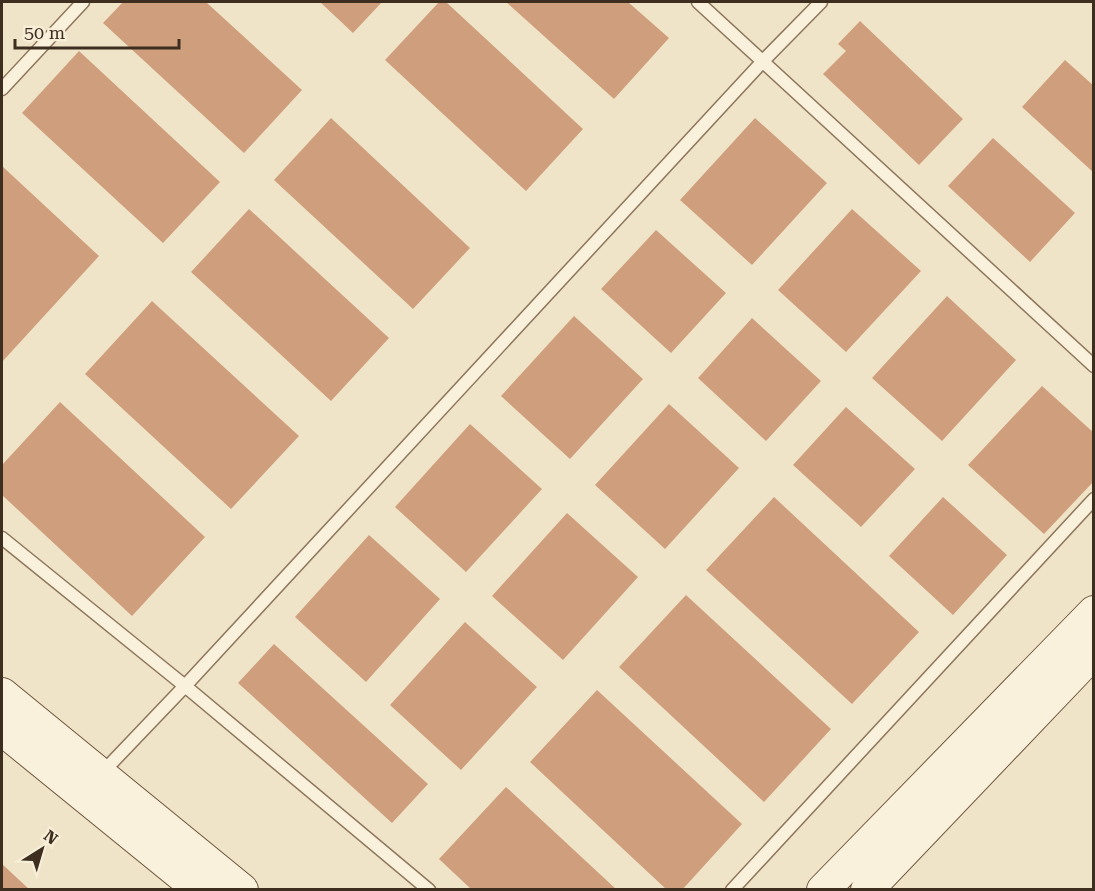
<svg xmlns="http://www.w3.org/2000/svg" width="1095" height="891" viewBox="0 0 1095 891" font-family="'Roboto Serif',serif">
	<rect width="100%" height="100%" fill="#f0e4c8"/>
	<path fill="#cf9f7d" d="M 123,2 L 206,2 L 302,90 L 244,153 L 103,23 Z
		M 320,2 L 382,2 L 353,33 Z
		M 439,2 L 446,2 L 583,129 L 526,191 L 385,60 Z
		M 506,2 L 628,2 L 669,38 L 614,99 Z
		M 860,21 L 963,119 L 919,165 L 823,74 L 846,51 L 838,44 Z
		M 79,51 L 220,182 L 163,243 L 22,113 Z
		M 1065,60 L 1094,86 L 1094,173 L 1022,107 Z
		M 331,118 L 470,248 L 413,309 L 274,180 Z
		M 755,118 L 827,183 L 752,265 L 680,200 Z
		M 993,138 L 1075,213 L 1030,262 L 948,186 Z
		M 2,166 L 99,256 L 2,362 Z
		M 249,209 L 389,338 L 331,401 L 191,272 Z
		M 852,209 L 921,271 L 846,352 L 778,290 Z
		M 656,230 L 726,293 L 671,353 L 601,289 Z
		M 947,296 L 1016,360 L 942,441 L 872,378 Z
		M 152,301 L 299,436 L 231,509 L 85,374 Z
		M 574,316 L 643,379 L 570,459 L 501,396 Z
		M 752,318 L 821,381 L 766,441 L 698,378 Z
		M 1042,386 L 1094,433 L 1094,481 L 1044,534 L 968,465 Z
		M 60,402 L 205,537 L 132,616 L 2,495 L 2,465 Z
		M 669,404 L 739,468 L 665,549 L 595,485 Z
		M 846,407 L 915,469 L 861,527 L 793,465 Z
		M 470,424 L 542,489 L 466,572 L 395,507 Z
		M 774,497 L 919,632 L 852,704 L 706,570 Z
		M 943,497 L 1007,555 L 953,615 L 889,556 Z
		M 567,513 L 638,577 L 563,660 L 492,596 Z
		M 369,535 L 440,599 L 366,682 L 295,617 Z
		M 686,595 L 831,729 L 764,802 L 619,667 Z
		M 465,622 L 537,687 L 461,770 L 390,705 Z
		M 274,644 L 428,784 L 392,823 L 238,683 Z
		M 597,690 L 742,824 L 682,890 L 667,890 L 530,762 Z
		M 506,787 L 617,890 L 472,890 L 439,859 Z
		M 2,864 L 30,890 L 2,890 Z"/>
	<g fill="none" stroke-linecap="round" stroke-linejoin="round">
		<g stroke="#8d765c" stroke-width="15">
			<path id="lane" d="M 698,2 L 1094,366
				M 2,89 L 83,2
				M 2,538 L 185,686 L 429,890
				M 101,774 L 185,686 L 763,61 L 821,2
				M 732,890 L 1094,499"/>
		</g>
		<g stroke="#6f573f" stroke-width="34">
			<path id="secondary" d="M 2,694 L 242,890
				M 2,729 L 200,890
				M 823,890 L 1094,612
				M 867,890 L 1094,652"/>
		</g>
		<use href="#lane" stroke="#faf1dc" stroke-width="12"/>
		<use href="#secondary" stroke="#faf1dc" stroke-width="32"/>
	</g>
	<rect width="1095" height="891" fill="none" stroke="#3d2e20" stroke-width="6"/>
	<g transform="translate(42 849) rotate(37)" stroke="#f7eed8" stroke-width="4.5" paint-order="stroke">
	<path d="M0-4.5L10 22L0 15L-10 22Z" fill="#3d2e20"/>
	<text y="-9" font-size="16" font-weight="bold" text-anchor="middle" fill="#3d2e20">N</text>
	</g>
	<path d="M15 39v9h164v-9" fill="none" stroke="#3d2e20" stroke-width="3"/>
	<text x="24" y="39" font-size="18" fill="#3d2e20" stroke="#f7eed8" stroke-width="4.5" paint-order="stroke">50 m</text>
</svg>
